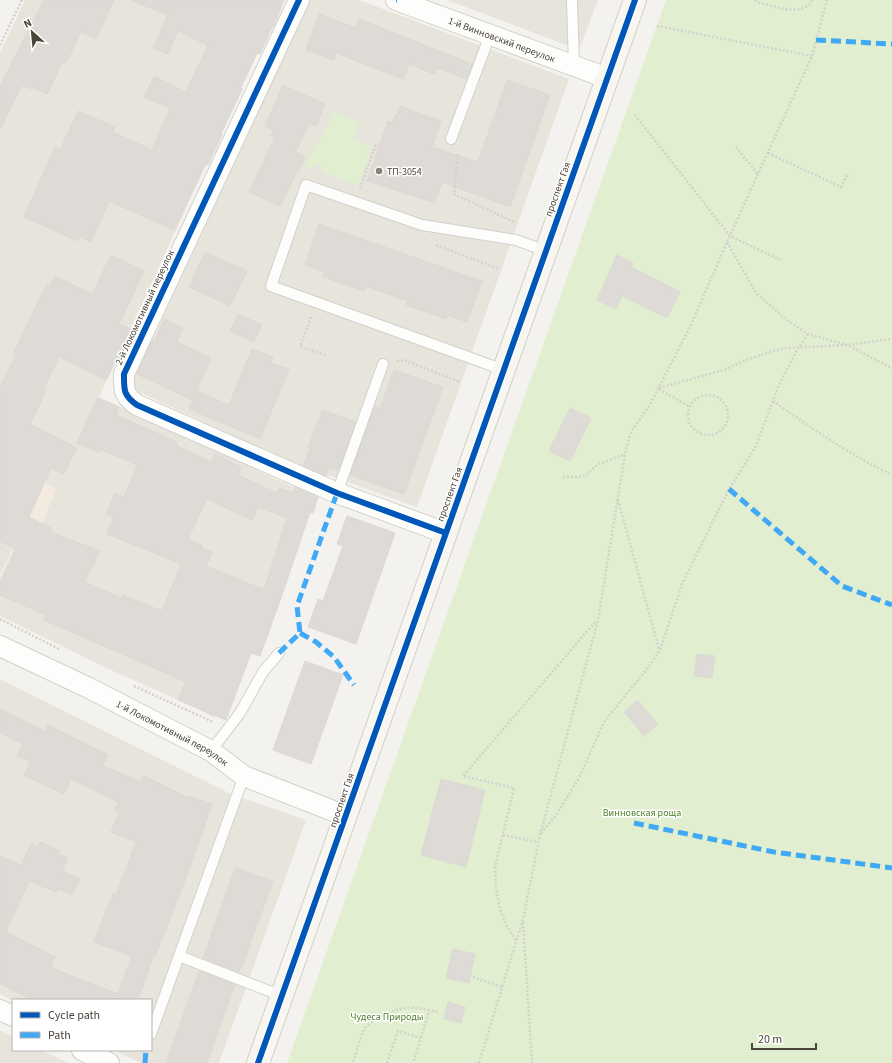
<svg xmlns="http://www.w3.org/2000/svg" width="892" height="1063" viewBox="0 0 892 1063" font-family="'Source Sans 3',sans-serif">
	<rect width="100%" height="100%" fill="#f4f2ee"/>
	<path fill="#e7e4dc" d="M 25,0 L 282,0 L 99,397 L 297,489 L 263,588 L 215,718 L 194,707 L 113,671 L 0,616 L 0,578 L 7,563 L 20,569 L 0,461 L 0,53 Z
		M 310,0 L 359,0 L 569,79 L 417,507 L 294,463 L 139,392 L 134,387 L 135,378 Z
		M 447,0 L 598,0 L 579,50 Z
		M 0,679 L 231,794 L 306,820 L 219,1063 L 141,1063 L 114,1050 L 151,1050 L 151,1000 L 13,1001 L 0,994 Z
		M 0,1030 L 13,1037 L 13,1050 L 41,1050 L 68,1063 L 0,1063 Z"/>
	<path fill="#f3ebdf" d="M 0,461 L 56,489 L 41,526 L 20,569 L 7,563 L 0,578 Z"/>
	<path fill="#e6e2de" d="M 317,324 L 337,332 L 331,349 L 311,342 Z"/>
	<path fill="#e1eecf" d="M 666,0 L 892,0 L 892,1063 L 287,1063 Z
		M 335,112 L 360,122 L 352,140 L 372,147 L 359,186 L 321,172 L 323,166 L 315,164 L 313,169 L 304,166 Z"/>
	<path fill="#e6e3df" d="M 0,543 L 12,549 L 0,575 Z"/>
	<path fill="#dedbd6" stroke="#dcd9d4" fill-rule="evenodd" d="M 44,0 L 114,0 L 96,39 L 81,32 L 66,63 L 63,61 L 47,94 L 32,87 L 31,89 L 22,85 L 0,130 L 0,86 Z
		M 132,0 L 284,0 L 274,26 L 272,28 L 260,54 L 257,53 L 240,88 L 242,89 L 221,134 L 222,135 L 208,165 L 205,164 L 174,230 L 109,201 L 91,242 L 80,237 L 78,241 L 24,217 L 55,147 L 60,150 L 78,111 L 115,127 L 113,132 L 152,150 L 170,108 L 144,97 L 154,76 L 186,92 L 208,45 L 178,31 L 168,54 L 153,48 L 168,15 L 132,1 Z
		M 319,14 L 356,28 L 359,19 L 472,64 L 467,79 L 437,68 L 434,74 L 409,64 L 403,79 L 336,53 L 334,60 L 306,50 Z
		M 507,80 L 550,95 L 510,207 L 442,182 L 435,203 L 367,181 L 388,121 L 392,123 L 395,115 L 397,116 L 400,106 L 441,121 L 432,147 L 478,162 Z
		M 283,85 L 325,104 L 316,126 L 309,123 L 296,152 L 305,157 L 298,172 L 297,171 L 280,206 L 249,192 L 275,137 L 271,136 L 273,130 L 265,126 Z
		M 319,224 L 482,281 L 467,322 L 447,315 L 446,319 L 406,305 L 408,301 L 365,286 L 364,291 L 323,277 L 325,272 L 305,265 Z
		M 205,252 L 247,271 L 230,306 L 189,287 Z
		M 111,255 L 144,271 L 119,324 L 132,330 L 116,364 L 114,364 L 106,380 L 59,357 L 43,390 L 46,391 L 30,424 L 77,448 L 64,474 L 51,468 L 29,517 L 51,528 L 50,532 L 100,551 L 85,582 L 121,598 L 123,595 L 162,611 L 181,564 L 107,534 L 113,517 L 106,514 L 115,493 L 124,497 L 137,465 L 100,449 L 99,452 L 77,443 L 97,398 L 119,407 L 116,415 L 177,442 L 176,445 L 211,462 L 215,454 L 241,467 L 238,475 L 277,493 L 279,488 L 293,493 L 295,487 L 318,497 L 313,513 L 310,512 L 281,598 L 260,656 L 251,653 L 226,720 L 178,700 L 186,682 L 44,620 L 46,615 L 0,595 L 0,583 L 15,549 L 0,542 L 0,387 L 16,355 L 13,354 L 47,284 L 50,286 L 55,276 L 92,294 ZM 207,499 L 252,520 L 258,507 L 287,518 L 264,588 L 263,588 L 262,589 L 206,566 L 212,552 L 201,548 L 202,545 L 188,539 Z
		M 617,255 L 633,263 L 631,267 L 680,292 L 667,318 L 622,296 L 616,309 L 597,300 Z
		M 238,314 L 262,325 L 254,342 L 230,331 Z
		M 164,319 L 183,328 L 177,342 L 211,358 L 192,400 L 137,374 L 152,340 L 155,341 Z
		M 252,349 L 273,357 L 271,363 L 289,369 L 260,439 L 189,409 L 197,391 L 229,405 Z
		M 394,370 L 443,387 L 404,494 L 350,475 L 375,407 L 380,409 Z
		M 570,408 L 591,418 L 570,461 L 549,451 Z
		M 322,410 L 356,422 L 338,471 L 329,468 L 326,476 L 303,466 L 310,448 L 308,448 Z
		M 347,516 L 395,533 L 356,644 L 308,627 L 318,599 L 323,601 L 343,546 L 337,544 Z
		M 697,654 L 715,656 L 712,678 L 694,676 Z
		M 305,661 L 343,675 L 311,764 L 273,750 Z
		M 637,700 L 658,724 L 644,736 L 624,712 Z
		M 0,709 L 45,731 L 48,725 L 108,755 L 103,766 L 141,782 L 144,776 L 189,798 L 189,796 L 212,804 L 192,862 L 156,955 L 154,954 L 138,1000 L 33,1000 L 0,984 L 0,856 L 21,865 L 31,844 L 38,847 L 40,842 L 60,851 L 59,854 L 68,858 L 62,871 L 80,879 L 72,895 L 58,889 L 56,892 L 29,881 L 6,932 L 55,957 L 51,966 L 53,967 L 52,968 L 118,994 L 132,956 L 94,942 L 113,893 L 116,895 L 136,842 L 111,832 L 119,813 L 114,810 L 118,802 L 71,779 L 64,794 L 24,775 L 30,761 L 17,756 L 23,744 L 0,733 Z
		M 441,779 L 485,790 L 466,867 L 421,855 Z
		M 235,868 L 273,881 L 242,967 L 241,967 L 239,972 L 203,958 Z
		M 453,949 L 475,954 L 469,983 L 446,978 Z
		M 199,971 L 235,985 L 207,1063 L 166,1063 Z
		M 448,1002 L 465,1007 L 461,1023 L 444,1019 Z"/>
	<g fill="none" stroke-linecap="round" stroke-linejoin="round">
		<g stroke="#d2d0cb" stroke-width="12">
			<path id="service" d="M 572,0 L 574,66
				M 451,139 L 490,35
				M 504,370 L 271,286 L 306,185 L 422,225 L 516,240 L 546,251
				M 337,493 L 383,364
				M 211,751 L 240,713 L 263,672 L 279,653
				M 244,776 L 179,956 L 282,996
				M 151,1034 L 179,956"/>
		</g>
		<g stroke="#d2d0cb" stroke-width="22">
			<g id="minor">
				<path d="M 299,0 L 124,374 C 124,390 123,395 137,405 L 337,493 L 446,533"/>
				<path id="s1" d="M 396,0 L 607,78"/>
				<path id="s2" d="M 0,646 L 89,688 L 211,751 L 244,776 L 346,816"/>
				<path d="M 0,1010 L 13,1016"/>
				<path d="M 82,1050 L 109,1063"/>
			</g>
		</g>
		<g stroke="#d3cfc5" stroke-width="24">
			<path id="secondary" d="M 258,1063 L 635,0"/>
		</g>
		<path stroke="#d3d2cc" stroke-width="2.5" stroke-dasharray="2 2" stroke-linecap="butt" d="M 755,0 L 760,3 C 774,6 803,18 812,0
			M 657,26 L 812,56
			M 0,45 L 22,0
			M 635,115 L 730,236 L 780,260
			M 736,147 L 758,174
			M 768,153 L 841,187 L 848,174
			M 458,154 L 454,194 L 514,222
			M 360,188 L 376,144
			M 727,242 L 756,293 L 787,320 L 808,334 L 847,345 L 892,368
			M 436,245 L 499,269
			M 311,317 L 300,346 L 327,356
			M 397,361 L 404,360 L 460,382
			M 659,388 L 724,370 L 746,360 L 773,351 L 786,348 L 847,345 L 892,339
			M 659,389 L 690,407
			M688 415a20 20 0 1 1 40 0a20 20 0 1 1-40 0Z
			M 773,401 C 811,428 849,454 892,475
			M 563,477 L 581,477 L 587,474 L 597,465 L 625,454
			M 618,500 L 659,649
			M 0,619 L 59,649
			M 134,686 L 213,722
			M 541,833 L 556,815 L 579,778 L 604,722 L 651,664 L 660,650 L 682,584 L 729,489 L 756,446 L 779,385 L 798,348 L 808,334
			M 503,835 L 538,842
			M 523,922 L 532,1063
			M 516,940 L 506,925 L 500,909 L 496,888 L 495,867 L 514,788 L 463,776 L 596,621
			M 473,977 L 502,987
			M 421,1038 L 429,1011
			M 353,1062 C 357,1051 360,1036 366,1027 C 373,1019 394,1009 405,1008 C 415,1007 428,1010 438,1012
			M 387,1063 L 398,1031 L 421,1038 L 413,1063
			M 479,1063 L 523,919 L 540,835 L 598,620 L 625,454 L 629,438 L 633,429 L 648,408 L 690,327 L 727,242 L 812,56 L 827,0"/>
		<use href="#service" stroke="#fdfdfc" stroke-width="10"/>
		<use href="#minor" stroke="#fdfdfc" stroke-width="20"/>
		<use href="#secondary" stroke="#f7f6f1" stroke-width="22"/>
		<path stroke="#3fa9f5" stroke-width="5" stroke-dasharray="10 5" stroke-linecap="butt" d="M 396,0 L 397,0
			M 816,40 L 892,44
			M 729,489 L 842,586 L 892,605
			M 300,633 L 316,642 L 334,657 L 354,685
			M 279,653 L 300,633 L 297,606 L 337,493
			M 634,823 L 774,852 L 892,868
			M 145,1063 L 146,1050"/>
		<g stroke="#fff" stroke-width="8">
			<path id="cycleway" d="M 299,0 L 124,374 C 124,390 123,395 137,405 L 337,493 L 446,533
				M 258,1063 L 635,0"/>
		</g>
		<use href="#cycleway" stroke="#0057b8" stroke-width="6"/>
	</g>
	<circle fill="#868178" stroke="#fff" stroke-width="1.5" cx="379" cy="171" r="4"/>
	<g text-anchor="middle" stroke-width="3" stroke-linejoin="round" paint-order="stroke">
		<g font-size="10" fill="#4b4439" stroke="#fff">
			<text dy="4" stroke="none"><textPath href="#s1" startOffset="113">1-й Винновский переулок</textPath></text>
			<text transform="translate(557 189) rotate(-70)" y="4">проспект Гая</text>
			<text transform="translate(144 307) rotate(-65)" y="4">2-й Локомотивный переулок</text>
			<text transform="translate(449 494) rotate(-70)" y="4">проспект Гая</text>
			<text dy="4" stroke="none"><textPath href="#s2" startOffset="193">1-й Локомотивный переулок</textPath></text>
			<text transform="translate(341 800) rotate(-71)" y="4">проспект Гая</text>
		</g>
		<g font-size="10" fill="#4b4439" stroke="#fff" text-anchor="start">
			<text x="387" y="175">ТП-3054</text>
		</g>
		<g font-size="10" fill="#4a7f2a" stroke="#fff">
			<text x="642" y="816">Винновская роща</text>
			<text x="387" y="1020">Чудеса Природы</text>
		</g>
	</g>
	<rect x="12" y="999" width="140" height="52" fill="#ffffff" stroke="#b7b4b0"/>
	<rect x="20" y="1012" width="20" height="6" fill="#0057b8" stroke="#b7b4b0"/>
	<text x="48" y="1019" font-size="12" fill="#4b4439">Cycle path</text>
	<rect x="20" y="1032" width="20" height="6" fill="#3fa9f5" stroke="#b7b4b0"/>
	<text x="48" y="1039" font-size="12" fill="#4b4439">Path</text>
	<g transform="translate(32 32) rotate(333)" stroke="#ffffff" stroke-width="3" paint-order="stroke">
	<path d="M0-3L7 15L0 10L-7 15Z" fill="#4b4439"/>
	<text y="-6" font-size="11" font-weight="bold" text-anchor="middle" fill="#4b4439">N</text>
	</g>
	<path d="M752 1043v6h64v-6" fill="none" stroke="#4b4439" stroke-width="2"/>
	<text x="758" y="1043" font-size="12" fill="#4b4439" stroke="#ffffff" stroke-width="3" paint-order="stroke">20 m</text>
</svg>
